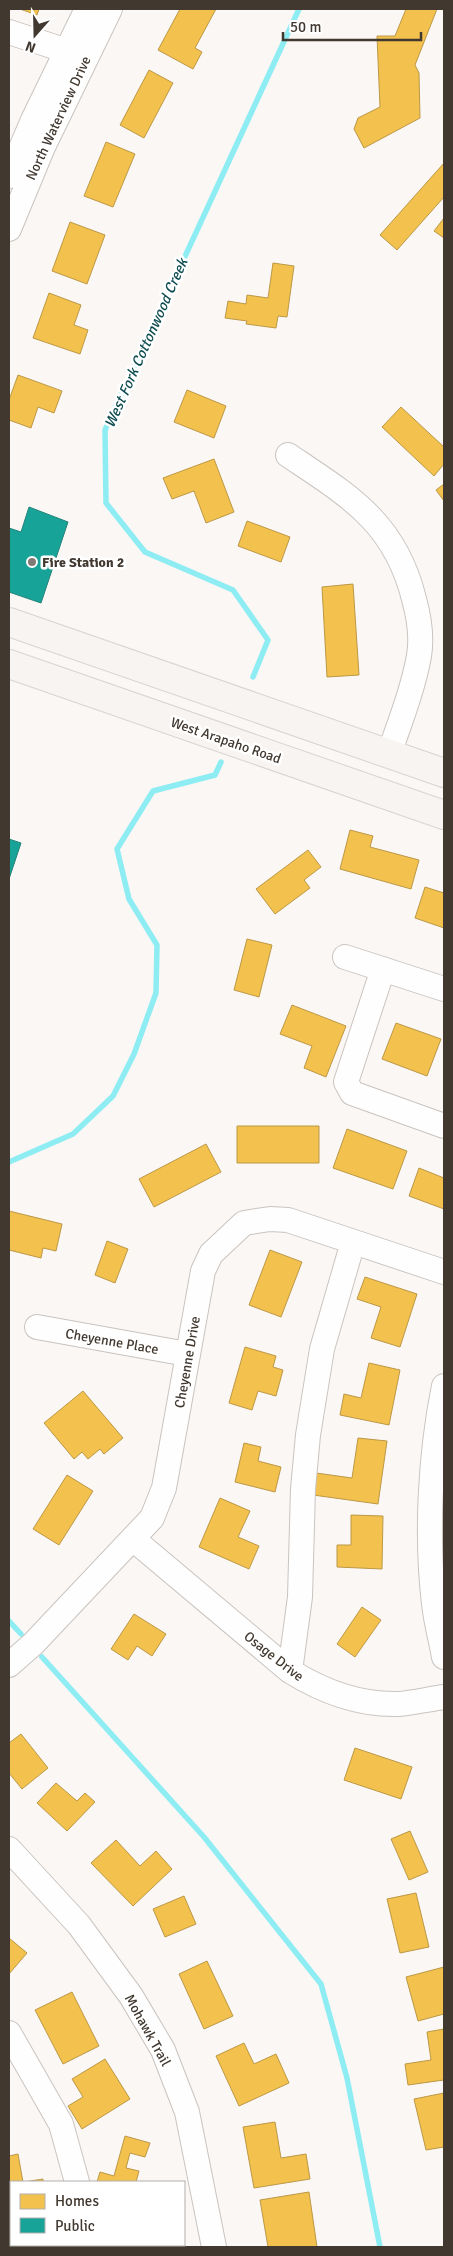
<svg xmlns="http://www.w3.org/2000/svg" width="453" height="2256" viewBox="0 0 453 2256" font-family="Signika,sans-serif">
	<rect width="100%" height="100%" fill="#faf7f5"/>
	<path fill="#f2c14e" stroke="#bd9845" d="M 20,9 L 39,9 L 37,15 Z
		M 180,9 L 216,9 L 195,48 L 202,52 L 193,69 L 158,50 Z
		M 406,9 L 437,9 L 415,65 L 419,73 L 420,118 L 364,148 L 354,129 L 358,118 L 380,107 L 377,36 L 395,36 Z
		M 149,70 L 173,83 L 144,138 L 120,125 Z
		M 106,142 L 135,154 L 113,207 L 84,196 Z
		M 444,163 L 444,197 L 397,250 L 380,235 Z
		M 444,218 L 444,238 L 434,231 Z
		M 70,222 L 105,235 L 87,284 L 52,271 Z
		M 273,263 L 294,266 L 287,317 L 278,316 L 276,328 L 246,324 L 247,321 L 225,318 L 228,301 L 246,304 L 247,295 L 268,298 Z
		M 49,293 L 81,305 L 74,325 L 88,330 L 80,354 L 33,338 Z
		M 18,375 L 62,391 L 54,413 L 38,407 L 31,428 L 9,420 L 9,400 Z
		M 187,390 L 226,406 L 214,438 L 174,422 Z
		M 401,407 L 444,447 L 444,464 L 434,476 L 382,427 Z
		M 214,459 L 234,512 L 206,523 L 194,491 L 172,499 L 163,478 Z
		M 444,484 L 444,501 L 436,490 Z
		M 247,521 L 290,537 L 281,562 L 238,546 Z
		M 353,584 L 359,675 L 327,677 L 322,587 Z
		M 350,830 L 373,836 L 370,847 L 419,860 L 411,889 L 340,869 Z
		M 308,850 L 321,867 L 304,880 L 310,888 L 275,914 L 256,889 Z
		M 425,887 L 444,893 L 444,928 L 415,918 Z
		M 247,939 L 272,945 L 259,997 L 234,990 Z
		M 292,1005 L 346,1026 L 326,1077 L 304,1068 L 312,1046 L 280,1034 Z
		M 396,1023 L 441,1039 L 427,1076 L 382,1059 Z
		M 237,1126 L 319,1126 L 319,1163 L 237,1163 Z
		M 347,1129 L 407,1151 L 393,1189 L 333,1168 Z
		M 206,1144 L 221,1172 L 154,1207 L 139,1179 Z
		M 419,1168 L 444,1178 L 444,1209 L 409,1196 Z
		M 9,1211 L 62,1224 L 56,1251 L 43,1248 L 41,1258 L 9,1250 Z
		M 107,1241 L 128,1249 L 115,1283 L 95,1275 Z
		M 270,1250 L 302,1262 L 281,1317 L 249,1305 Z
		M 365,1277 L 417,1294 L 400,1347 L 371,1338 L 381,1307 L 357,1299 Z
		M 245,1347 L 276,1356 L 273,1367 L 283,1370 L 276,1396 L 258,1391 L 252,1410 L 229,1403 Z
		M 369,1363 L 400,1370 L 389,1425 L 340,1415 L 344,1394 L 361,1398 Z
		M 83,1391 L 123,1438 L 104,1454 L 100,1449 L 88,1459 L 82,1452 L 74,1459 L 44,1423 Z
		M 358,1438 L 387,1441 L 378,1504 L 313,1495 L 316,1473 L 352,1478 Z
		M 244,1443 L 261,1447 L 258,1461 L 281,1467 L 275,1492 L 235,1482 Z
		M 67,1475 L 93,1491 L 59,1545 L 33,1529 Z
		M 220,1498 L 250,1511 L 238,1537 L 259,1546 L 249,1569 L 199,1547 Z
		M 351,1515 L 383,1516 L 382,1569 L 337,1567 L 337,1545 L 351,1545 Z
		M 362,1607 L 381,1620 L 355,1657 L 337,1644 Z
		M 134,1614 L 166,1634 L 152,1656 L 137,1646 L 128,1660 L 111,1649 Z
		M 21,1734 L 48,1768 L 22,1789 L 9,1773 L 9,1743 Z
		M 355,1748 L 412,1767 L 401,1799 L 344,1780 Z
		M 56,1783 L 77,1801 L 85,1793 L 95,1802 L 67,1831 L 37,1803 Z
		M 410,1831 L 428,1872 L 409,1880 L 391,1839 Z
		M 116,1840 L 140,1866 L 156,1851 L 172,1869 L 133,1906 L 91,1863 Z
		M 416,1893 L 429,1947 L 400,1953 L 387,1899 Z
		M 184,1896 L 196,1924 L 165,1937 L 153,1909 Z
		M 9,1938 L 27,1953 L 9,1974 Z
		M 207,1961 L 233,2016 L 204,2029 L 179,1974 Z
		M 444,1967 L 444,2014 L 418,2021 L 406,1977 Z
		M 72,1992 L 99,2046 L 63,2064 L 35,2010 Z
		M 444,2029 L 444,2080 L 408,2085 L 405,2064 L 431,2060 L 427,2032 Z
		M 244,2043 L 254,2064 L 276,2054 L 289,2083 L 239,2106 L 216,2056 Z
		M 105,2059 L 130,2099 L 82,2129 L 68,2106 L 83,2097 L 72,2079 Z
		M 444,2093 L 444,2147 L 426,2150 L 414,2099 Z
		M 275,2122 L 281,2158 L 306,2154 L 310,2179 L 254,2188 L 243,2127 Z
		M 125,2136 L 150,2143 L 145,2157 L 130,2153 L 126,2168 L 139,2171 L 136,2182 L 97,2182 L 100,2172 L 114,2176 Z
		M 18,2154 L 23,2182 L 11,2182 L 11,2208 L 9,2208 L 9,2156 Z
		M 43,2179 L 43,2182 L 24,2182 Z
		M 309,2192 L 317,2247 L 268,2247 L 260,2200 Z
		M 9,2232 L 11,2232 L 11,2245 L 23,2245 L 23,2247 L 9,2247 Z
		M 105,2245 L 159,2245 L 159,2247 L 106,2247 Z"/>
	<path fill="#17a398" stroke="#248379" d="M 29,507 L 68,522 L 41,603 L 9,592 L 9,528 L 21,532 Z
		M 9,839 L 21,843 L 9,879 Z"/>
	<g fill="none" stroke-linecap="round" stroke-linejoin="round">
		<path stroke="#8eecf3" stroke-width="5.5" d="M 253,677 L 268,640 L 233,590 L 145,552 L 106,503 L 105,430 L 299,9
			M 9,1162 L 73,1134 L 113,1096 L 134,1054 L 156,993 L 157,945 L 129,899 L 117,849 L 153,791 L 215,775 L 221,762
			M 9,1621 L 21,1634
			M 42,1657 L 204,1837 L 321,1984 L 347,2078 L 380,2247"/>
		<g stroke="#cac4bf" stroke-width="26">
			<path id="minor" d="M 9,32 L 67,51
				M 9,176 L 33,120 L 87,9
				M 9,229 L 43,147 L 110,9
				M 288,455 C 349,496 395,522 414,599 C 419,617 422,638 419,656 C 413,689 400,722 389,754
				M 345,957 L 444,989
				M 383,969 L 346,1082 L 352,1093 L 444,1126
				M 37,1327 L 187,1354
				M 444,1386 C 430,1455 426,1535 434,1604 C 436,1622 441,1640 444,1657
				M 133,1539 L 290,1671 C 322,1691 360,1705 398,1704 C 413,1703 429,1699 444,1697
				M 9,1665 L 33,1644 L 152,1518 L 164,1488 L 203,1271 L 211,1254 L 244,1223 L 270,1219 L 288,1220 L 444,1272
				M 290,1671 L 300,1597 L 303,1489 L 308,1435 L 322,1349 L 353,1242
				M 9,1849 L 79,1925 L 131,1996 L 163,2050 L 187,2112 L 214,2247
				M 9,2033 L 61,2124 L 77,2182
				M 89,2245 L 90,2247"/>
		</g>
		<g stroke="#d7d4d2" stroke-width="30">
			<path id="major" d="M 9,622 L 444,773
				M 9,664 L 444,815"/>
		</g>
		<use href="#minor" stroke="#fefefe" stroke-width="24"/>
		<use href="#major" stroke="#f7f4f1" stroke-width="28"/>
	</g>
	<circle fill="#827b75" stroke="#fff" stroke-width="2" cx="32" cy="562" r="5"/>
	<g text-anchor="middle" stroke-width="5" stroke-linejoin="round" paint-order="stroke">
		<g font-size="14" fill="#413830" stroke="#fff">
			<text transform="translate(58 118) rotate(-65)" y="5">North Waterview Drive</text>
			<text transform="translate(226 740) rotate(19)" y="5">West Arapaho Road</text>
			<text transform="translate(112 1341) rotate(10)" y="5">Cheyenne Place</text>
			<text transform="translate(187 1362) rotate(-80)" y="5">Cheyenne Drive</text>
			<text transform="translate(274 1656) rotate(38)" y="5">Osage Drive</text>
			<text transform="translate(148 2030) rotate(61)" y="5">Mohawk Trail</text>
		</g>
		<g font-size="14" font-weight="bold" fill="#413830" stroke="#fff" text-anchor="start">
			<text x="42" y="567">Fire Station 2</text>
		</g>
		<g font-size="15" font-style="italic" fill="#0d4b4f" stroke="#fff">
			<text transform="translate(146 343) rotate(-66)" y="5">West Fork Cottonwood Creek</text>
		</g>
	</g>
	<rect width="453" height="2256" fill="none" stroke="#413830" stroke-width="20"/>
	<rect x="10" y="2181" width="175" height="65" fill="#ffffff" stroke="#b3afac"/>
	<rect x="20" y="2194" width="25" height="15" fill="#f2c14e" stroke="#b3afac"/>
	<text x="55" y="2206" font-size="15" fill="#413830">Homes</text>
	<rect x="20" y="2218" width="25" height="15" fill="#17a398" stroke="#b3afac"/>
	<text x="55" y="2231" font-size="15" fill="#413830">Public</text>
	<g transform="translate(35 35) rotate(200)" stroke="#ffffff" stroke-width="4" paint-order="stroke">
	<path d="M0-4L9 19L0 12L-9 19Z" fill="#413830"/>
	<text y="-8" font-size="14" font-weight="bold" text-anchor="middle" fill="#413830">N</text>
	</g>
	<path d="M283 32v8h138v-8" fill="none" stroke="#413830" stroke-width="2.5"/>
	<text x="290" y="32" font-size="15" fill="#413830" stroke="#ffffff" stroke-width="4" paint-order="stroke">50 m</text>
</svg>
